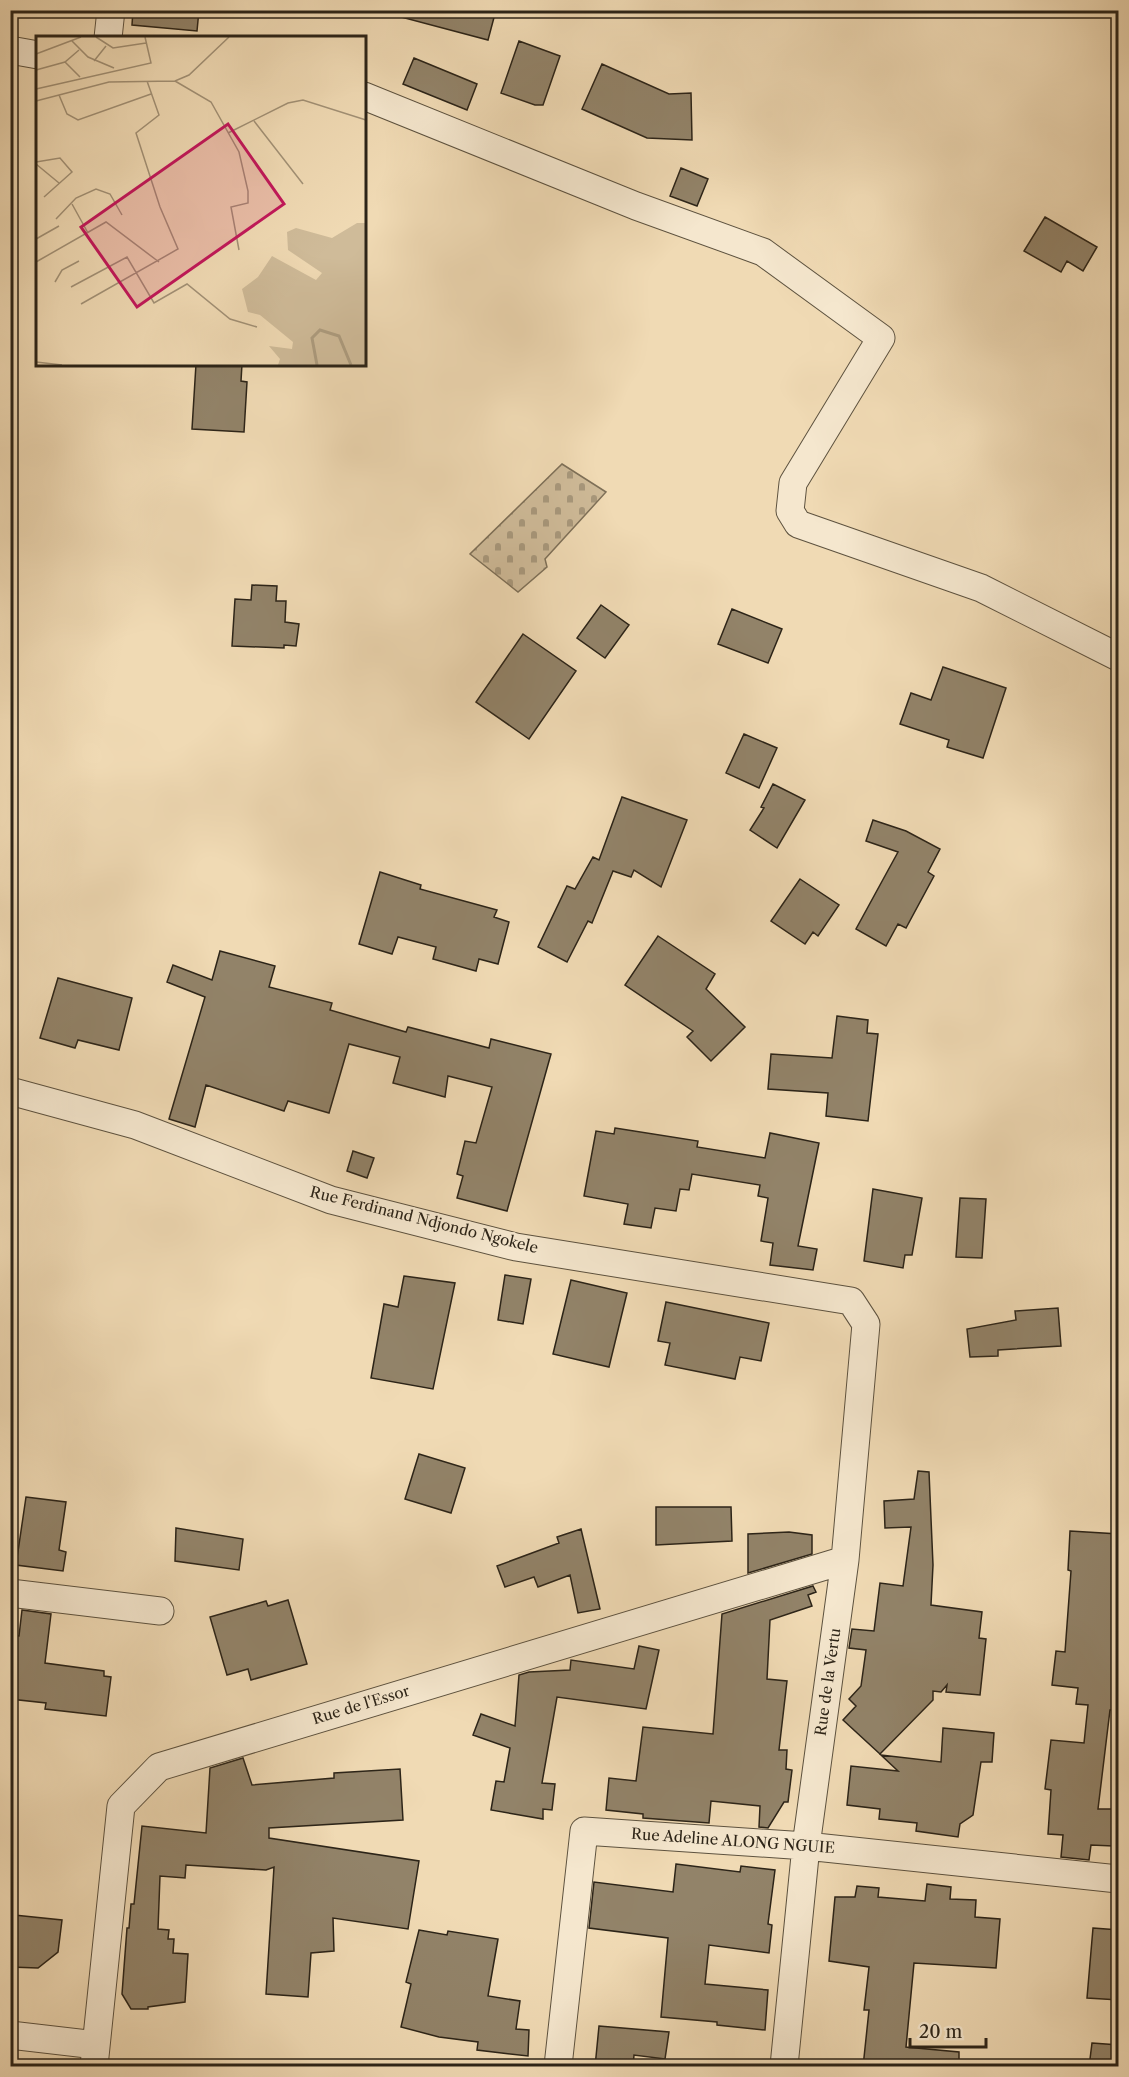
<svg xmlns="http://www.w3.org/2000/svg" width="1129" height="2077" viewBox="0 0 1129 2077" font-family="'Libre Caslon Text',serif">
	<defs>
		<pattern id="cemetery-stones" width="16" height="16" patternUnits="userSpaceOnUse" patternTransform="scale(1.5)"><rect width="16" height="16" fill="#cfbb99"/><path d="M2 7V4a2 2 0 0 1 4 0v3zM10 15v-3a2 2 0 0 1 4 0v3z" fill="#a8987c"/></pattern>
	</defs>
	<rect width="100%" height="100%" fill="#f0dab4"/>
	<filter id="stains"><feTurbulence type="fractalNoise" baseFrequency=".00333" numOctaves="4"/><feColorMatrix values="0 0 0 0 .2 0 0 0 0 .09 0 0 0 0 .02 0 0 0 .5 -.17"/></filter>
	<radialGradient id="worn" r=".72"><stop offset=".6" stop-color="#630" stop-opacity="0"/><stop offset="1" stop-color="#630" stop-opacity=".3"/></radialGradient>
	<path fill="url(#cemetery-stones)" stroke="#7e7058" stroke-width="1.5" d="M 562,464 L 606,492 L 545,559 L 547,567 L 518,592 L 470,554 Z"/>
	<path fill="#928369" stroke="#2c2418" stroke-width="1.5" d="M 133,10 L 199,10 L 197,31 L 132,25 Z
		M 402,10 L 496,10 L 488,40 L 401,17 Z
		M 519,41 L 560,56 L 543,105 L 535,105 L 501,93 Z
		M 414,58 L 477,84 L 467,110 L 403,84 Z
		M 602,64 L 669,94 L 691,93 L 692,140 L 647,138 L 582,109 Z
		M 681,168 L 708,179 L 697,206 L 670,196 Z
		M 1045,217 L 1097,247 L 1083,271 L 1067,261 L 1061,272 L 1024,251 Z
		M 196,364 L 242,364 L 241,381 L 247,382 L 244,432 L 192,429 Z
		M 252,585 L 277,586 L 276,601 L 286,601 L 285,622 L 299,624 L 296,646 L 284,645 L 284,648 L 232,646 L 235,599 L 251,600 Z
		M 601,605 L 629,625 L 605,658 L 577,638 Z
		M 732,609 L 782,629 L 768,663 L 718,644 Z
		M 523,634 L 576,671 L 529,739 L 476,702 Z
		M 943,667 L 1006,688 L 983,758 L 947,747 L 949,740 L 900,724 L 911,693 L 931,700 Z
		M 744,734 L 777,748 L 759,788 L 726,773 Z
		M 773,784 L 805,800 L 777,848 L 750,830 L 764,808 L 761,807 Z
		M 622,797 L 687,820 L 661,887 L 634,870 L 631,877 L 613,871 L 592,923 L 588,921 L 567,962 L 538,947 L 567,886 L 575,889 L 593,857 L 599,860 Z
		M 873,820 L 906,831 L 940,849 L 928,872 L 934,876 L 906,928 L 898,924 L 886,946 L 856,929 L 898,852 L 866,841 Z
		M 380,872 L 421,885 L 420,889 L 497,910 L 494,917 L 509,922 L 498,964 L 479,959 L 476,971 L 433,959 L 436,947 L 398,937 L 392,954 L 359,944 Z
		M 800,879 L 839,905 L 818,936 L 813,932 L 805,944 L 771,921 Z
		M 658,936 L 715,974 L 706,989 L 745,1027 L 711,1061 L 687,1037 L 693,1031 L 625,985 Z
		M 220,951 L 275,966 L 269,987 L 332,1003 L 330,1010 L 406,1032 L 408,1027 L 489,1048 L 491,1039 L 551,1054 L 507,1211 L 457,1198 L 463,1176 L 457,1174 L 465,1141 L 476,1143 L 492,1087 L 448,1076 L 445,1097 L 393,1083 L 400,1057 L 349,1044 L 329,1113 L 288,1101 L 284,1111 L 206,1085 L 195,1127 L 169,1119 L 205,997 L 167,982 L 173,965 L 212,980 Z
		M 58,978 L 132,998 L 119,1050 L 78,1040 L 75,1048 L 40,1038 Z
		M 837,1016 L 868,1020 L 867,1033 L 878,1034 L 868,1121 L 826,1116 L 828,1093 L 768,1089 L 771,1054 L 832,1058 Z
		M 615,1128 L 698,1141 L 697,1147 L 765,1158 L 770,1133 L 819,1143 L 798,1246 L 817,1249 L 813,1270 L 770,1265 L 773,1243 L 761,1241 L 768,1198 L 758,1196 L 760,1185 L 692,1174 L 689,1190 L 680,1189 L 676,1211 L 655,1208 L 651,1228 L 624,1224 L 628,1204 L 584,1196 L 596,1131 L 614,1134 Z
		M 353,1151 L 374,1158 L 367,1178 L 347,1171 Z
		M 873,1189 L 922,1198 L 912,1255 L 905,1255 L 903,1268 L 864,1261 Z
		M 960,1198 L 986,1199 L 982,1258 L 956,1257 Z
		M 505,1275 L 531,1279 L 523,1324 L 498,1320 Z
		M 404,1276 L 455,1283 L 433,1389 L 371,1378 L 384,1304 L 398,1307 Z
		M 571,1280 L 627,1293 L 609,1367 L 553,1354 Z
		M 666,1302 L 769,1323 L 761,1361 L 740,1357 L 735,1379 L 665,1365 L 670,1343 L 658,1341 Z
		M 1058,1308 L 1061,1346 L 998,1350 L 998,1356 L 970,1357 L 967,1329 L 1016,1320 L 1015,1311 Z
		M 419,1454 L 465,1468 L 451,1513 L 405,1499 Z
		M 918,1471 L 929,1472 L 933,1565 L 931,1605 L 982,1612 L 979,1638 L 986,1639 L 980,1695 L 946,1692 L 947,1685 L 941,1692 L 933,1691 L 933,1700 L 880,1754 L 843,1720 L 856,1706 L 849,1699 L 861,1686 L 866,1650 L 849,1648 L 852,1629 L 874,1631 L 880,1583 L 903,1586 L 911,1527 L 885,1528 L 884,1501 L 914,1499 Z
		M 26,1497 L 66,1502 L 59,1550 L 66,1552 L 63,1571 L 16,1565 Z
		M 656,1507 L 731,1507 L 732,1541 L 656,1545 Z
		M 176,1528 L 243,1539 L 239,1570 L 175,1561 Z
		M 581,1529 L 600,1609 L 578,1613 L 570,1575 L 538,1587 L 534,1577 L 505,1587 L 497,1566 L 559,1543 L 557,1537 Z
		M 1070,1531 L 1119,1534 L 1119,1637 L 1112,1710 L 1110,1710 L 1098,1809 L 1115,1809 L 1113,1846 L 1091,1845 L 1089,1860 L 1061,1857 L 1063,1835 L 1048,1834 L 1051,1790 L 1045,1789 L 1051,1740 L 1084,1743 L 1088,1705 L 1076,1704 L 1078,1688 L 1052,1685 L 1056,1651 L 1065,1652 L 1071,1571 L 1068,1570 Z
		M 789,1532 L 812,1535 L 812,1554 L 748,1573 L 748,1534 Z
		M 813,1586 L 816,1592 L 808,1595 L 812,1606 L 770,1620 L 767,1679 L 787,1681 L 779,1750 L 787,1750 L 786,1769 L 792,1770 L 788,1802 L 784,1802 L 768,1828 L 759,1827 L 760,1806 L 711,1801 L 709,1823 L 643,1818 L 643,1814 L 606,1810 L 609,1778 L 636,1781 L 643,1727 L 713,1734 L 722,1614 Z
		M 288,1600 L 307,1664 L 251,1680 L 248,1669 L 227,1675 L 210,1617 L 266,1601 L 268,1606 Z
		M 22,1610 L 51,1614 L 45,1663 L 104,1671 L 104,1676 L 111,1677 L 106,1716 L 45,1709 L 46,1703 L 10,1699 L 10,1635 L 19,1636 Z
		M 639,1646 L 659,1650 L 646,1709 L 557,1697 L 542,1783 L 555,1784 L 552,1810 L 543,1809 L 543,1819 L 491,1810 L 496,1781 L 504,1782 L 510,1748 L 473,1735 L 481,1714 L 515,1726 L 519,1675 L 529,1672 L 570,1670 L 571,1660 L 634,1669 Z
		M 943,1728 L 994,1733 L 992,1762 L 981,1762 L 973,1815 L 960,1824 L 958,1837 L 916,1831 L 917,1823 L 879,1819 L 880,1809 L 847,1805 L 851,1766 L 898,1771 L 881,1755 L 941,1762 Z
		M 243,1758 L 252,1785 L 334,1778 L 334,1773 L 400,1769 L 403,1820 L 269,1828 L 269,1838 L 419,1861 L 408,1929 L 333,1918 L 334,1951 L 311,1953 L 308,1997 L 266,1994 L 274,1867 L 266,1870 L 186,1865 L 185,1878 L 160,1876 L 158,1929 L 169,1930 L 168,1939 L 174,1939 L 173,1953 L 188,1954 L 185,2002 L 148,2007 L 148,2009 L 131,2009 L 122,1994 L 127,1928 L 129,1928 L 131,1904 L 134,1904 L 142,1826 L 206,1833 L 210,1768 Z
		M 676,1864 L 740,1872 L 741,1866 L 775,1870 L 768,1924 L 772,1925 L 769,1953 L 709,1945 L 705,1984 L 768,1990 L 765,2030 L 717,2025 L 717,2022 L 661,2017 L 668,1938 L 589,1928 L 594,1882 L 673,1892 Z
		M 927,1884 L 951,1887 L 950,1899 L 976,1900 L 975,1917 L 1000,1919 L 996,1968 L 914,1963 L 906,2047 L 959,2052 L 959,2067 L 863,2067 L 869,2010 L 864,2010 L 869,1967 L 829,1961 L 835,1897 L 855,1897 L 857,1886 L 879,1888 L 878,1897 L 925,1901 Z
		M 14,1915 L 62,1920 L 58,1952 L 38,1968 L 10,1967 Z
		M 1093,1928 L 1119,1930 L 1119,2000 L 1087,1998 Z
		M 419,1930 L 447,1935 L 448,1931 L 498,1939 L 488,1996 L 520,2001 L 516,2029 L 529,2030 L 528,2056 L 477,2050 L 478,2042 L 439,2037 L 401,2027 L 411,1984 L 406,1982 Z
		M 599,2026 L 669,2032 L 665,2059 L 634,2055 L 633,2067 L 595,2067 Z
		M 1092,2043 L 1119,2045 L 1119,2067 L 1089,2067 Z"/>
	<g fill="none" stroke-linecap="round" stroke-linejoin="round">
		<g stroke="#5d523f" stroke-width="29">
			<path id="minor" d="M 108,38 L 111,10
				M 10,50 L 38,55
				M 364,96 L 636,206 L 763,252 L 881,338 L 793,483 L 790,511 L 798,524 L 981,588 L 1118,657
				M 10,1091 L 135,1125 L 331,1200 L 516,1247 L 851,1301 L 866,1324 L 845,1560 L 806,1846 L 784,2066
				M 10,1593 L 160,1611
				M 10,2035 L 96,2045
				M 94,2066 L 121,1806 L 159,1767 L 845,1560
				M 558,2066 L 584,1831 L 806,1846 L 1118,1879"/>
		</g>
		<use href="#minor" stroke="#f5e7ce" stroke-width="27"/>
	</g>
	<g text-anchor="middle" stroke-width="5" stroke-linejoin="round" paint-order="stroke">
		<g font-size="15" fill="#2c2418" stroke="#f5e7ce">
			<text transform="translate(424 1220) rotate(14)" y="5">Rue Ferdinand Ndjondo Ngokele</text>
			<text transform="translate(828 1682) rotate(-82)" y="5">Rue de la Vertu</text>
			<text transform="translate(361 1705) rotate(-17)" y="5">Rue de l'Essor</text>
			<text transform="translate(733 1841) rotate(4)" y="5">Rue Adeline ALONG NGUIE</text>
		</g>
	</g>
	<g transform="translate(36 36)">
		<rect width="330" height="330" fill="#f0dab4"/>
		<path d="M 321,187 L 330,187 L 330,329 L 242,329 L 244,323 L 233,310 L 256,313 L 257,306 L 224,279 L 212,276 L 206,253 L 222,241 L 236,220 L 280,244 L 286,237 L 252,214 L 251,196 L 260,192 L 296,202 Z" fill="#cfbb99"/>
		<path fill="none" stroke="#ad9c7f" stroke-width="3" d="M 281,329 L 276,302 L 284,294 L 303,300 L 315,329"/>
		<path fill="none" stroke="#a29176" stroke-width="1.5" d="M 60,1 L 77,12 L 110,7M 36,5 L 52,21 L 78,32M 0,18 L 45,1M 58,25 L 70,10M 29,26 L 44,41M 0,34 L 29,26 L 43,14M 139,45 L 175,66 L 203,116 L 212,155 L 212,167 L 195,171 L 203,214M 0,53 L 115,27 L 109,1M 23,59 L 31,78 L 42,84 L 115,58M 0,65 L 73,46 L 139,45 L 153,39 L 193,1M 218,85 L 267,148M 192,97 L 252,67 L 267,64 L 330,84M 0,126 L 24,122 L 36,136 L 8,161M 0,128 L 23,147M 36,168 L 52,197M 20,183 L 40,162 L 60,153 L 74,158 L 86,179M 0,203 L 23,190M 0,226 L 70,186 L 123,226M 19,246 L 26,234 L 43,225M 35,251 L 91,221 L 118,267 L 151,248 L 194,283 L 221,291M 45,268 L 142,213 L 124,171 L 100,97 L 123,79 L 111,45M 0,326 L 26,329"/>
		<path fill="#c2185b" fill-opacity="0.15" stroke="#c2185b" stroke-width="3" d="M 192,88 L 248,168 L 101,271 L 45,191 Z"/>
		<rect width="330" height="330" fill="none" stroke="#2c2418" stroke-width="3"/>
	</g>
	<rect width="1129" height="2077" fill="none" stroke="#f0dab4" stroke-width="36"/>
	<rect x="12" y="12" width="1105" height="2053" fill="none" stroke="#2c2418" stroke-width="3"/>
	<rect x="18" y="18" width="1093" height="2041" fill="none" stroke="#2c2418" stroke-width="1.5"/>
	<path d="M910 2038v9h76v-9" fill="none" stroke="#2c2418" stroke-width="3"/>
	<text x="919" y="2038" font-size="18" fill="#2c2418" stroke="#f5e7ce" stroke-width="4.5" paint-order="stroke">20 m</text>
	<rect width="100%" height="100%" filter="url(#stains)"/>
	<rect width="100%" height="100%" fill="url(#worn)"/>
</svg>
